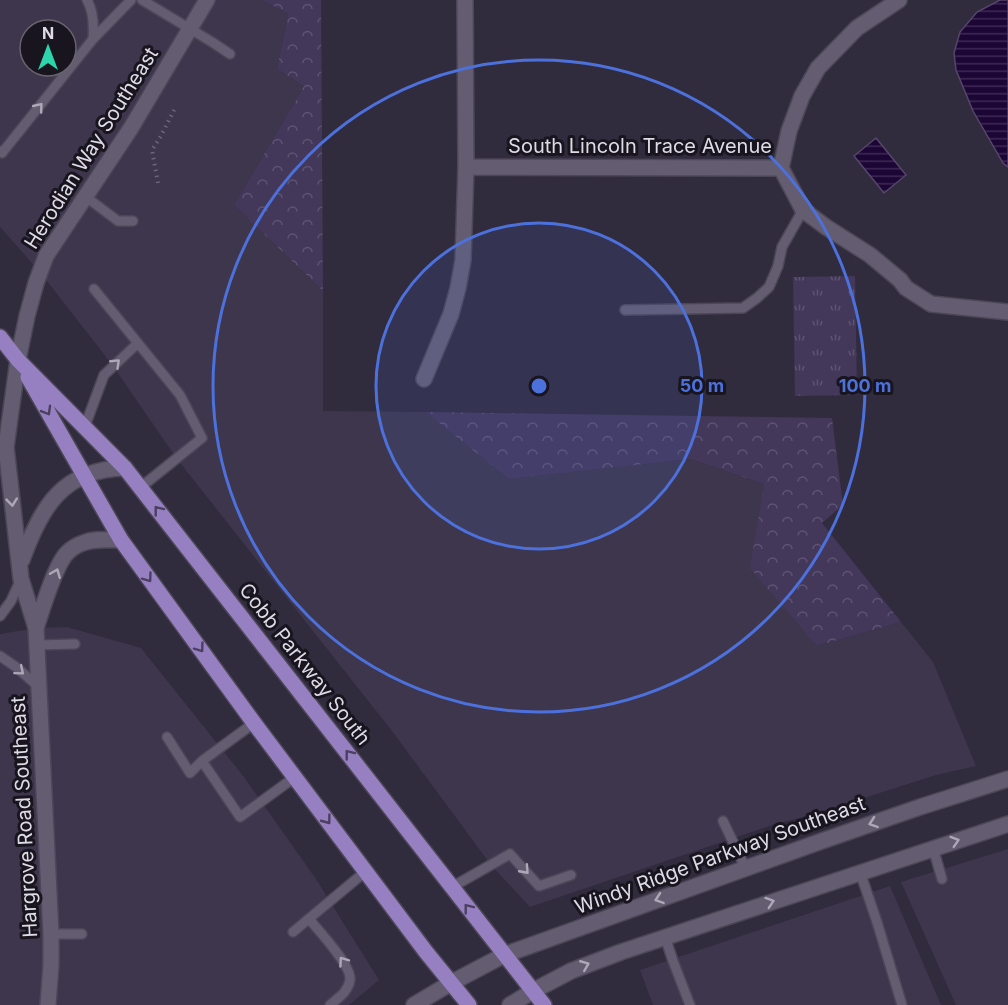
<svg xmlns="http://www.w3.org/2000/svg" width="1008" height="1005" viewBox="0 0 1008 1005" font-family="Inter,sans-serif">
	<defs>
		<pattern id="forest-crowns" width="20" height="18" patternUnits="userSpaceOnUse" patternTransform="scale(1.5)"><rect width="20" height="18" fill="#43375a"/><path d="M2 6a3 3 0 1 1 6 0M12 15a3 3 0 1 1 6 0" fill="none" stroke="#5e5372"/></pattern>
		<pattern id="park-tufts" width="24" height="20" patternUnits="userSpaceOnUse" patternTransform="scale(1.5)"><rect width="24" height="20" fill="#43375a"/><path d="M3 7l-1-3M5 7V3M7 7l1-3M15 17l-1-3M17 17v-4M19 17l1-3" fill="none" stroke="#5e5372"/></pattern>
		<pattern id="water-rules" width="6" height="5" patternUnits="userSpaceOnUse" patternTransform="scale(1.5)"><rect width="6" height="5" fill="#1c0636"/><path d="M0 2.5h6" fill="none" stroke="#3d2a53"/></pattern>
	</defs>
	<rect width="100%" height="100%" fill="#312b3e"/>
	<path fill="#3e364d" fill-rule="evenodd" d="M 0,0 L 262,0 L 288,14 L 277,69 L 304,86 L 234,205 L 323,291 L 323,411 L 425,412 L 509,479 L 690,459 L 764,484 L 817,646 L 901,622 L 933,662 L 976,766 L 936,775 L 811,815 L 775,824 L 530,907 L 491,865 L 392,731 L 177,459 L 113,366 L 40,272 L 0,227 ZM 30,30 L 66,30 L 66,66 L 30,66 Z
		M 67,627 L 141,648 L 244,777 L 316,879 L 379,980 L 349,1005 L 0,1005 L 0,634 L 36,628 Z
		M 1008,849 L 1008,1005 L 956,1005 L 901,882 Z
		M 890,886 L 941,1005 L 653,1005 L 640,970 Z"/>
	<path fill="url(#forest-crowns)" d="M 262,0 L 321,0 L 323,291 L 234,205 L 304,86 L 277,69 L 288,14 Z
		M 425,412 L 832,418 L 843,505 L 822,523 L 901,622 L 817,646 L 750,568 L 764,484 L 690,459 L 509,479 Z"/>
	<path fill="url(#park-tufts)" d="M 855,276 L 857,395 L 795,396 L 793,277 Z"/>
	<path fill="url(#water-rules)" stroke="#56466b" stroke-width="1.5" d="M 1000,0 L 1008,0 L 1008,167 L 1003,163 L 973,111 L 956,70 L 954,53 L 960,32 L 977,12 Z
		M 876,138 L 906,175 L 884,193 L 854,156 Z"/>
	<g fill="none" stroke-linecap="round" stroke-linejoin="round">
		<g stroke="#4c4756" stroke-width="12">
			<path id="service" d="M 87,0 C 94,12 94,26 93,39
				M 142,0 L 212,42 L 230,54
				M 0,151 L 2,153 L 93,39 L 131,0
				M 86,197 L 118,221 L 133,221
				M 94,289 L 180,395 L 202,438 L 141,487
				M 625,310 L 743,308 L 757,298 L 769,287 L 778,266 L 782,247 L 803,210
				M 85,426 L 104,375 L 138,343
				M 0,616 L 11,601 L 21,579
				M 37,645 L 75,644
				M 0,656 L 16,667 L 39,687
				M 167,737 L 190,773 L 202,761 L 254,723
				M 202,761 L 240,817 L 295,777
				M 723,821 L 746,869
				M 933,848 L 942,879
				M 860,872 L 877,922 L 902,1005
				M 452,887 L 510,854 L 539,886 L 571,875
				M 309,919 C 319,931 352,966 350,980 C 348,992 338,998 330,1005
				M 293,932 L 366,871
				M 51,934 L 82,934
				M 665,937 L 673,961 L 690,1005"/>
		</g>
		<g stroke="#4c4756" stroke-width="18">
			<path id="minor" d="M 466,167 L 781,168
				M 781,168 L 803,210 L 826,227 L 870,255 L 900,280 L 906,288 L 931,304 L 1008,312
				M 781,168 L 789,131 L 802,96 L 818,68 L 857,28 L 899,0
				M 18,360 L 6,447 L 21,579 L 36,628 L 51,934 L 51,965 L 48,1005
				M 424,379 L 451,314 L 458,288 L 463,260 L 466,167 L 465,0
				M 22,560 C 41,507 63,469 125,468
				M 36,628 C 42,610 55,565 67,553 C 71,549 77,545 83,543 C 95,538 108,540 121,540"/>
		</g>
		<g stroke="#4c4756" stroke-width="18">
			<path id="tertiary" d="M 18,360 L 27,316 L 36,283 L 46,256 L 131,128 L 207,0"/>
		</g>
		<g stroke="#4c4756" stroke-width="18">
			<path id="secondary" d="M 414,1005 L 451,983 L 504,955 L 819,842 L 920,807 L 1008,779
				M 510,1005 L 533,991 L 571,971 L 621,952 L 1008,824"/>
		</g>
		<g stroke="#4c4756" stroke-width="18">
			<path id="primary" d="M 0,337 L 18,360 L 125,468 L 544,1005
				M 28,377 L 121,540 L 254,723 L 426,952 L 469,1005"/>
		</g>
		<path stroke="#6c6677" stroke-width="4" stroke-dasharray="1.5 4.5" stroke-linecap="butt" d="M 158,183 L 152,150 L 161,136 L 175,108"/>
		<use href="#service" stroke="#645d72" stroke-width="9"/>
		<use href="#minor" stroke="#645d72" stroke-width="15"/>
		<use href="#tertiary" stroke="#645d72" stroke-width="15"/>
		<use href="#secondary" stroke="#645d72" stroke-width="15"/>
		<use href="#primary" stroke="#9780c2" stroke-width="15"/>
	</g>
	<defs><path id="oneway-chevron" d="M-2-3.5L2.5 0L-2 3.5" fill="none" stroke-width="1.6" stroke-linecap="round" stroke-linejoin="round" transform="scale(1.5)"/></defs>
	<g stroke="#ada8b8">
		<use href="#oneway-chevron" transform="translate(39 107) rotate(-51)"/>
		<use href="#oneway-chevron" transform="translate(116 363) rotate(-44)"/>
		<use href="#oneway-chevron" transform="translate(12 502) rotate(84)"/>
		<use href="#oneway-chevron" transform="translate(56 573) rotate(-68)"/>
		<use href="#oneway-chevron" transform="translate(20 671) rotate(40)"/>
		<use href="#oneway-chevron" transform="translate(873 823) rotate(161)"/>
		<use href="#oneway-chevron" transform="translate(955 841) rotate(-18)"/>
		<use href="#oneway-chevron" transform="translate(525 870) rotate(48)"/>
		<use href="#oneway-chevron" transform="translate(659 899) rotate(161)"/>
		<use href="#oneway-chevron" transform="translate(770 902) rotate(-18)"/>
		<use href="#oneway-chevron" transform="translate(343 961) rotate(-125)"/>
		<use href="#oneway-chevron" transform="translate(585 965) rotate(-22)"/>
	</g>
	<g stroke="#4b4060">
		<use href="#oneway-chevron" transform="translate(47 411) rotate(60)"/>
		<use href="#oneway-chevron" transform="translate(158 510) rotate(-128)"/>
		<use href="#oneway-chevron" transform="translate(148 578) rotate(54)"/>
		<use href="#oneway-chevron" transform="translate(200 648) rotate(54)"/>
		<use href="#oneway-chevron" transform="translate(349 754) rotate(-128)"/>
		<use href="#oneway-chevron" transform="translate(327 820) rotate(53)"/>
		<use href="#oneway-chevron" transform="translate(468 908) rotate(-128)"/>
	</g>
	<circle cx="539" cy="386" r="163" fill="#4d71dc" fill-opacity=".12"/>
	<g fill="none" stroke="#4d71dc" stroke-width="3">
		<circle cx="539" cy="386" r="163"/>
		<circle cx="539" cy="386" r="326"/>
	</g>
	<g text-anchor="middle" stroke-width="6" stroke-linejoin="round" paint-order="stroke">
		<g font-size="20" fill="#dedae6" stroke="#18151e">
			<text x="640" y="153">South Lincoln Trace Avenue</text>
			<text transform="translate(91 148) rotate(-58)" y="7">Herodian Way Southeast</text>
			<text transform="translate(305 664) rotate(52)" y="7">Cobb Parkway South</text>
			<text transform="translate(24 817) rotate(-93)" y="7">Hargrove Road Southeast</text>
			<text transform="translate(720 855) rotate(-20)" y="7">Windy Ridge Parkway Southeast</text>
		</g>
	</g>
	<circle cx="539" cy="386" r="9" fill="#4d71dc" stroke="#18151e" stroke-width="3"/>
	<g font-size="18" text-anchor="middle" font-weight="bold" fill="#4d71dc" stroke="#18151e" stroke-width="6" stroke-linejoin="round" paint-order="stroke">
		<text x="702" y="392">50 m</text>
		<text x="865" y="392">100 m</text>
	</g>
	<g transform="translate(48 48)"><circle r="28" fill="#18151e" stroke="#67646e" stroke-width="1.5"/>
	<path d="M0-4.5L10 22L0 15L-10 22Z" fill="#2cd5ab"/>
	<text y="-9" font-size="16" font-weight="bold" text-anchor="middle" fill="#dedae6">N</text>
	</g>
</svg>
